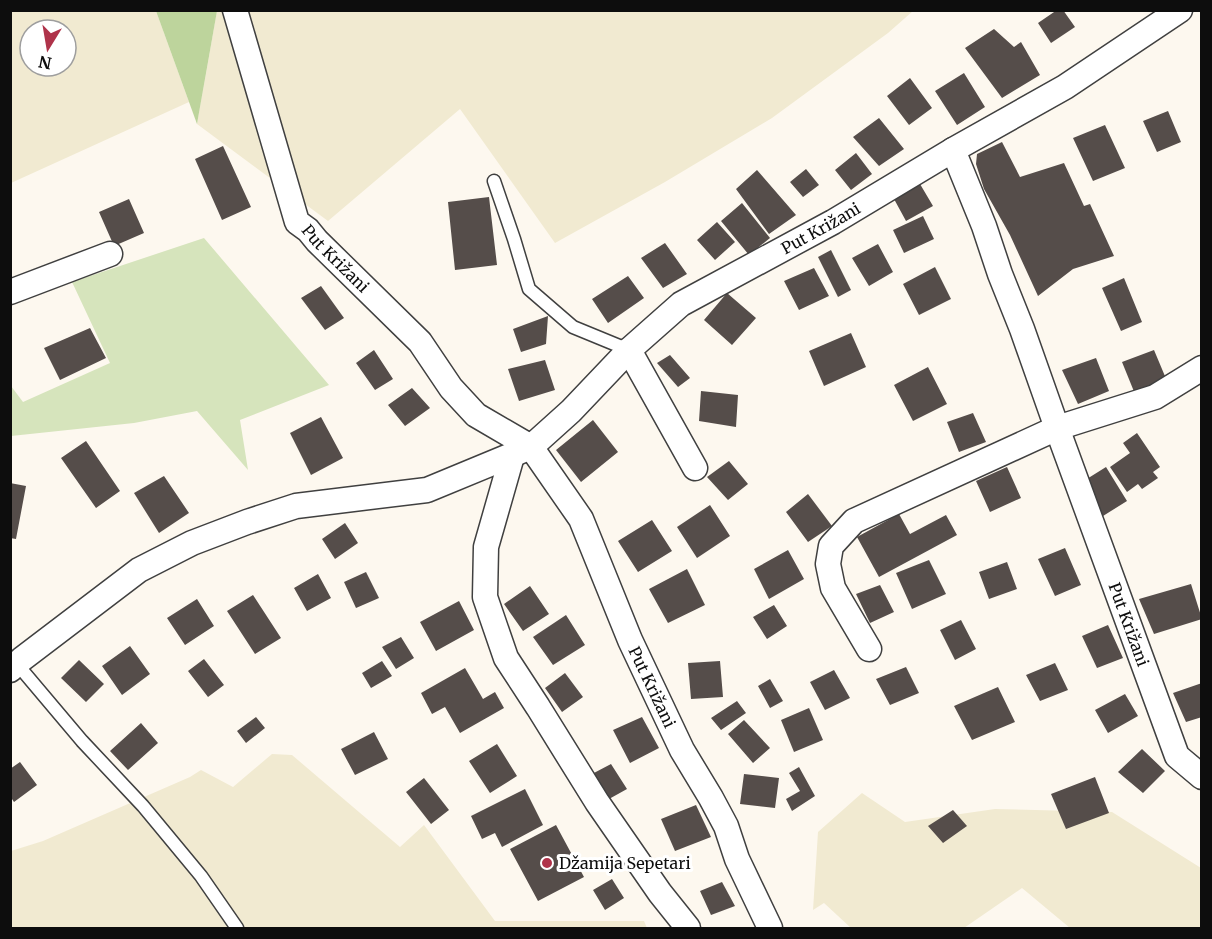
<svg xmlns="http://www.w3.org/2000/svg" width="1212" height="939" viewBox="0 0 1212 939" font-family="Merriweather,serif">
	<rect width="100%" height="100%" fill="#fdf8ef"/>
	<path fill="#f1ead1" fill-rule="evenodd" d="M 10,11 L 156,11 L 189,102 L 11,183 ZM 30,30 L 66,30 L 66,66 L 30,66 Z
		M 217,11 L 913,11 L 888,33 L 772,118 L 665,182 L 555,243 L 460,109 L 328,221 L 197,124 Z
		M 272,754 L 292,755 L 400,847 L 424,825 L 495,921 L 644,921 L 647,928 L 11,928 L 11,851 L 43,841 L 190,777 L 201,770 L 233,787 Z
		M 862,793 L 905,822 L 995,809 L 1112,812 L 1201,868 L 1201,928 L 1070,928 L 1022,888 L 964,928 L 851,928 L 824,903 L 813,910 L 818,832 Z"/>
	<path fill="#d6e4bc" d="M 204,238 L 329,385 L 240,420 L 248,470 L 197,411 L 134,423 L 11,436 L 11,386 L 23,402 L 110,363 L 72,282 Z"/>
	<path fill="#bdd49c" d="M 156,11 L 217,11 L 197,124 Z"/>
	<path fill="#554d4a" d="M 1057,10 L 1063,10 L 1075,27 L 1051,43 L 1038,23 Z
		M 994,29 L 1014,47 L 1021,42 L 1040,75 L 1002,98 L 965,48 Z
		M 964,73 L 985,107 L 957,125 L 935,91 Z
		M 910,78 L 932,108 L 909,125 L 887,96 Z
		M 1168,111 L 1181,142 L 1157,152 L 1143,121 Z
		M 879,118 L 904,149 L 879,166 L 853,137 Z
		M 1105,125 L 1125,168 L 1093,181 L 1073,138 Z
		M 1002,142 L 1020,177 L 1064,163 L 1084,206 L 1090,204 L 1114,256 L 1073,269 L 1038,296 L 1010,235 L 984,189 L 976,164 L 977,154 Z
		M 223,146 L 251,207 L 222,220 L 195,159 Z
		M 856,153 L 872,174 L 851,190 L 835,170 Z
		M 806,169 L 819,185 L 803,197 L 790,182 Z
		M 757,170 L 796,215 L 769,234 L 736,189 Z
		M 920,184 L 933,206 L 906,221 L 894,199 Z
		M 489,197 L 497,265 L 455,270 L 448,202 Z
		M 129,199 L 144,233 L 114,246 L 99,212 Z
		M 742,203 L 770,238 L 749,255 L 721,221 Z
		M 923,216 L 934,239 L 904,253 L 893,230 Z
		M 717,222 L 735,242 L 715,260 L 697,240 Z
		M 665,243 L 687,274 L 663,288 L 641,258 Z
		M 878,244 L 893,272 L 869,286 L 852,258 Z
		M 831,250 L 851,290 L 838,297 L 818,257 Z
		M 935,267 L 951,299 L 919,315 L 903,284 Z
		M 814,268 L 829,296 L 799,310 L 784,281 Z
		M 628,276 L 644,298 L 608,323 L 592,299 Z
		M 1124,278 L 1142,322 L 1121,331 L 1102,288 Z
		M 321,286 L 344,318 L 325,330 L 301,298 Z
		M 727,293 L 756,318 L 732,345 L 704,320 Z
		M 548,316 L 546,344 L 521,352 L 513,329 Z
		M 90,328 L 106,358 L 60,380 L 44,348 Z
		M 851,333 L 866,367 L 824,386 L 809,351 Z
		M 374,350 L 393,379 L 375,390 L 356,363 Z
		M 1154,350 L 1167,381 L 1135,394 L 1122,362 Z
		M 670,355 L 690,378 L 678,387 L 657,363 Z
		M 1096,358 L 1109,391 L 1078,404 L 1062,370 Z
		M 545,360 L 555,390 L 519,401 L 508,369 Z
		M 928,367 L 947,404 L 913,421 L 894,385 Z
		M 412,388 L 430,408 L 405,426 L 388,405 Z
		M 701,391 L 738,395 L 736,427 L 699,421 Z
		M 973,413 L 986,442 L 959,452 L 947,422 Z
		M 321,417 L 343,458 L 311,475 L 290,433 Z
		M 593,420 L 618,452 L 581,482 L 556,450 Z
		M 1137,433 L 1160,467 L 1153,472 L 1158,478 L 1142,489 L 1138,484 L 1127,492 L 1110,467 L 1130,453 L 1123,443 Z
		M 86,441 L 120,491 L 96,508 L 61,458 Z
		M 729,461 L 748,484 L 728,500 L 707,477 Z
		M 1007,467 L 1021,498 L 990,512 L 976,481 Z
		M 1106,467 L 1127,501 L 1103,516 L 1082,482 Z
		M 164,476 L 189,513 L 159,533 L 134,493 Z
		M 10,483 L 26,486 L 16,539 L 10,538 Z
		M 808,494 L 832,526 L 808,542 L 786,512 Z
		M 710,505 L 730,536 L 697,558 L 677,527 Z
		M 899,514 L 910,534 L 946,515 L 957,535 L 879,577 L 857,537 Z
		M 652,520 L 672,551 L 638,572 L 618,541 Z
		M 345,523 L 358,543 L 335,559 L 322,539 Z
		M 1065,548 L 1081,585 L 1055,596 L 1038,559 Z
		M 788,550 L 804,579 L 769,599 L 754,569 Z
		M 929,560 L 946,594 L 912,609 L 896,573 Z
		M 1007,562 L 1017,589 L 989,599 L 979,572 Z
		M 687,569 L 705,605 L 668,623 L 649,589 Z
		M 366,572 L 379,598 L 356,608 L 344,582 Z
		M 318,574 L 331,598 L 307,611 L 294,588 Z
		M 1191,584 L 1202,619 L 1154,634 L 1139,599 Z
		M 880,585 L 894,612 L 870,623 L 856,594 Z
		M 530,586 L 549,614 L 523,631 L 504,604 Z
		M 253,595 L 281,638 L 255,654 L 227,611 Z
		M 197,599 L 214,626 L 185,645 L 167,618 Z
		M 459,601 L 474,630 L 436,651 L 420,622 Z
		M 774,605 L 787,626 L 767,639 L 753,617 Z
		M 566,615 L 585,645 L 553,665 L 533,637 Z
		M 961,620 L 976,649 L 955,660 L 940,630 Z
		M 1108,625 L 1123,658 L 1097,668 L 1082,636 Z
		M 401,637 L 414,658 L 396,669 L 382,647 Z
		M 130,646 L 150,674 L 122,695 L 102,666 Z
		M 204,659 L 224,685 L 208,697 L 188,671 Z
		M 79,660 L 104,684 L 86,702 L 61,678 Z
		M 382,661 L 392,676 L 371,688 L 362,673 Z
		M 720,661 L 723,697 L 691,699 L 688,663 Z
		M 1055,663 L 1068,690 L 1040,701 L 1026,675 Z
		M 906,667 L 919,693 L 890,705 L 876,679 Z
		M 465,668 L 483,699 L 495,692 L 504,708 L 460,733 L 445,707 L 432,714 L 421,693 Z
		M 834,670 L 850,698 L 825,710 L 810,682 Z
		M 565,673 L 583,697 L 562,712 L 545,688 Z
		M 770,679 L 783,701 L 770,708 L 758,686 Z
		M 1202,683 L 1202,717 L 1186,722 L 1173,693 Z
		M 998,687 L 1015,722 L 972,740 L 954,706 Z
		M 1125,694 L 1138,716 L 1108,733 L 1095,710 Z
		M 737,701 L 746,713 L 721,730 L 711,718 Z
		M 809,708 L 823,740 L 794,752 L 781,720 Z
		M 256,717 L 265,728 L 246,743 L 237,731 Z
		M 642,717 L 659,748 L 630,763 L 613,730 Z
		M 744,720 L 770,748 L 753,763 L 728,734 Z
		M 141,723 L 158,743 L 128,770 L 110,751 Z
		M 374,732 L 388,759 L 355,775 L 341,749 Z
		M 497,744 L 517,776 L 490,793 L 469,761 Z
		M 1142,749 L 1165,771 L 1143,793 L 1118,772 Z
		M 20,762 L 37,785 L 14,802 L 10,796 L 10,769 Z
		M 611,764 L 627,789 L 609,799 L 592,774 Z
		M 799,767 L 815,796 L 792,811 L 786,799 L 800,791 L 789,773 Z
		M 744,774 L 779,778 L 775,808 L 740,804 Z
		M 1095,777 L 1109,813 L 1066,829 L 1051,794 Z
		M 424,778 L 449,810 L 431,824 L 406,792 Z
		M 525,789 L 543,825 L 502,847 L 495,833 L 482,839 L 471,816 Z
		M 696,805 L 711,837 L 675,851 L 661,819 Z
		M 953,810 L 967,826 L 943,843 L 928,826 Z
		M 556,825 L 584,877 L 538,901 L 510,849 Z
		M 612,879 L 624,898 L 605,910 L 593,890 Z
		M 722,882 L 735,906 L 711,915 L 700,891 Z"/>
	<g fill="none" stroke-linecap="round" stroke-linejoin="round">
		<g stroke="#404040" stroke-width="15">
			<path id="service" d="M 494,181 L 514,239 L 529,289 L 573,327 L 629,350
				M 17,664 L 82,741 L 143,806 L 201,876 L 237,928"/>
		</g>
		<g stroke="#404040" stroke-width="27">
			<g id="minor">
				<path id="s1" d="M 235,10 L 297,222 L 308,230 L 317,241 L 420,342 L 451,388 L 476,415 L 531,447 L 581,519 L 630,640 L 682,750 L 711,798 L 726,826 L 737,859 L 770,928"/>
				<path id="s2" d="M 953,150 L 984,226 L 1000,274 L 1022,329 L 1057,428 L 1177,756 L 1202,777"/>
				<path d="M 10,292 L 110,254"/>
				<path d="M 629,350 L 695,468"/>
				<path d="M 512,456 L 486,547 L 485,597 L 506,658 L 538,707 L 597,802 L 660,893 L 688,928"/>
				<path d="M 869,649 L 833,588 L 828,564 L 831,546 L 854,521 L 1057,428 L 1155,397 L 1202,368"/>
				<path id="s3" d="M 10,670 L 22,659 L 139,570 L 192,543 L 247,522 L 296,506 L 427,490 L 531,447 L 571,411 L 629,350 L 681,304 L 833,222 L 953,150 L 1065,87 L 1180,10"/>
			</g>
		</g>
		<use href="#service" stroke="#fff" stroke-width="12"/>
		<use href="#minor" stroke="#fff" stroke-width="24"/>
	</g>
	<circle fill="#af334a" stroke="#fff" stroke-width="2" cx="547" cy="863" r="6"/>
	<g text-anchor="middle" stroke-width="6" stroke-linejoin="round" paint-order="stroke">
		<g font-size="16" fill="#0d0d0d" stroke="#fff">
			<text dy="6" stroke="none"><textPath href="#s3" startOffset="944">Put Križani</textPath></text>
			<text dy="6" stroke="none"><textPath href="#s1" startOffset="274">Put Križani</textPath></text>
			<text dy="6" stroke="none"><textPath href="#s2" startOffset="506">Put Križani</textPath></text>
			<text dy="6" stroke="none"><textPath href="#s1" startOffset="819">Put Križani</textPath></text>
		</g>
		<g font-size="16" fill="#0d0d0d" stroke="#fff" text-anchor="start">
			<text x="559" y="869">Džamija Sepetari</text>
		</g>
	</g>
	<rect width="1212" height="939" fill="none" stroke="#0d0d0d" stroke-width="24"/>
	<g transform="translate(48 48) rotate(191)"><circle r="28" fill="#ffffff" stroke="#9e9e9e" stroke-width="1.5"/>
	<path d="M0-4.5L10 22L0 15L-10 22Z" fill="#af334a"/>
	<text y="-9" font-size="16" font-weight="bold" text-anchor="middle" fill="#0d0d0d">N</text>
	</g>
</svg>
